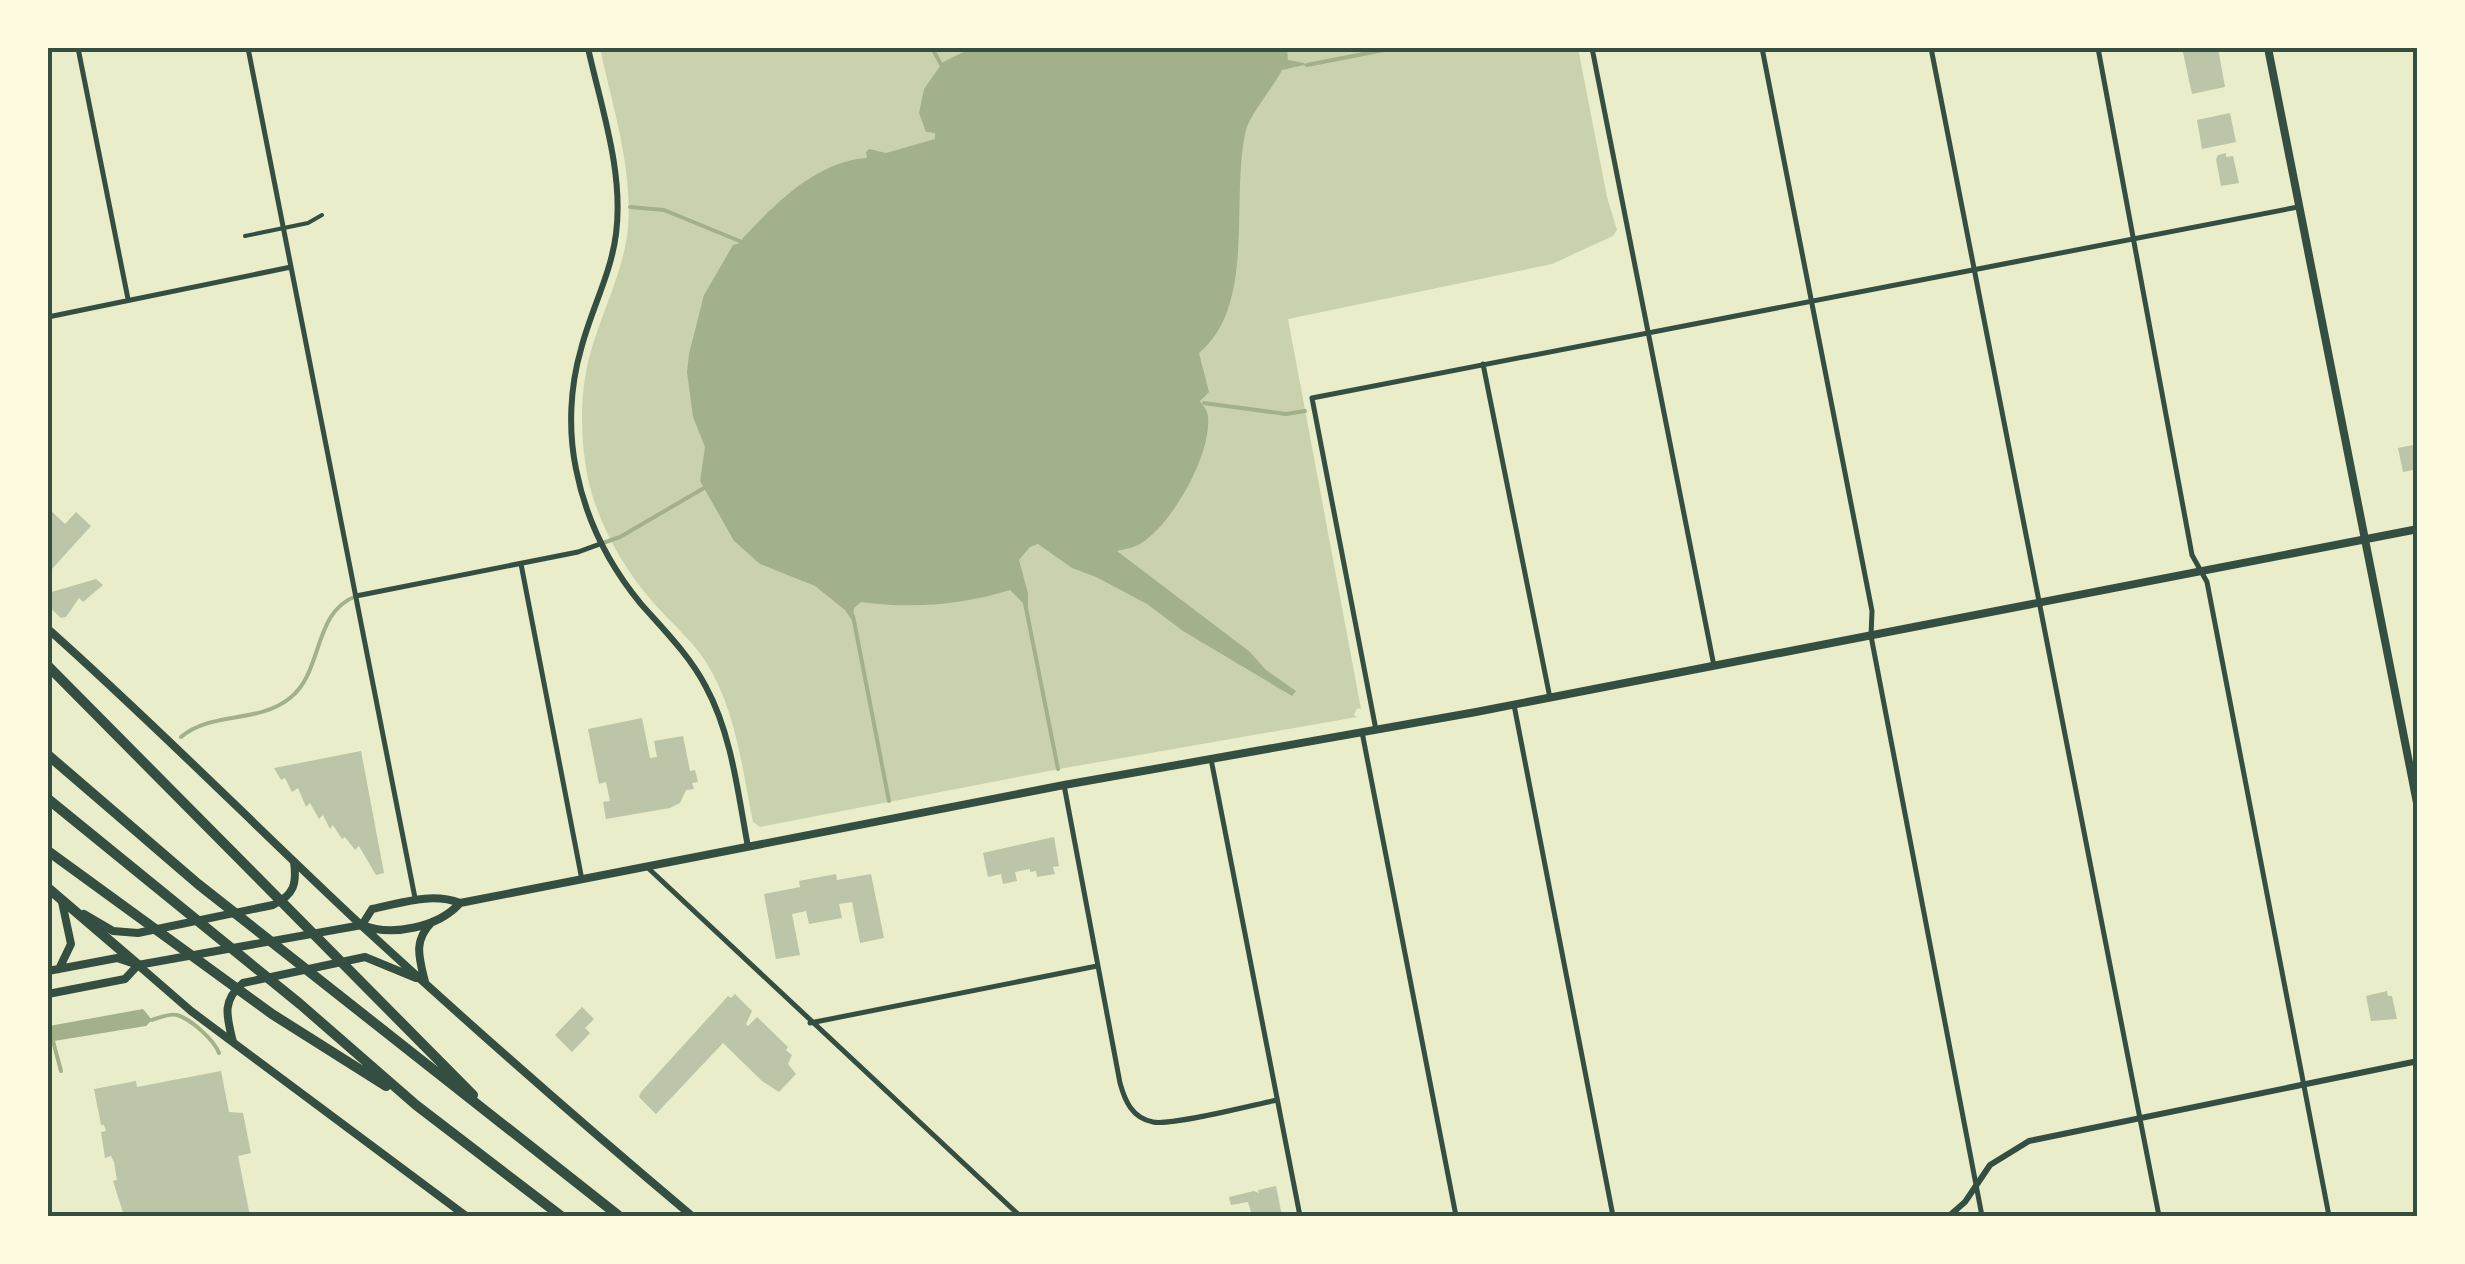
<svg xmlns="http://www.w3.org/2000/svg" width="2465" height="1264" viewBox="0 0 2465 1264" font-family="'IBM Plex Serif',serif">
	<rect width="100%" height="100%" fill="#e9edc9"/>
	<path fill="#cad2ad" d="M 600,48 L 1578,48 L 1607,197 L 1617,230 L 1613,236 L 1552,264 L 1288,319 L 1361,709 L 1357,708 L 1354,715 L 1357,717 L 1059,769 L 760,827 L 753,822 C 742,768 736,710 706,662 C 691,639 669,621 651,600 C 622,566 598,523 588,479 C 580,438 579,392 591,351 C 603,309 624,271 628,227 C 633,168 612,105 600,48 Z"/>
	<path fill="#a3b18a" d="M 972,48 L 1287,48 L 1288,60 L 1304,63 L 1308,67 L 1304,65 L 1282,70 C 1274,86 1250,115 1246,130 C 1230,197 1257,305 1199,353 L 1209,392 L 1200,401 C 1201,404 1207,408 1208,416 C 1212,454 1172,525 1140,544 C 1134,548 1124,549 1117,551 L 1250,652 L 1266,670 L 1296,691 L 1292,696 L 1183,631 L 1147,604 L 1096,577 L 1072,568 L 1038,544 L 1030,547 L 1019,560 L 1028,593 L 1028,608 L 1025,599 L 1023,603 L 1010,590 C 963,605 910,609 861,602 L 854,608 L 853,622 L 845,610 L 815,586 L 760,564 L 734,541 L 704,488 L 700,481 L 705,447 L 693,417 L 687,372 L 689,354 L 704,295 L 733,245 L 743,242 L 742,239 C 774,205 816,161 867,158 L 866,152 L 869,149 L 886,153 L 935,139 L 935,133 L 926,132 L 919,113 L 924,89 L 943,62 Z
		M 143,1009 L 152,1020 L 146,1026 L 48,1042 L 49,1026 Z"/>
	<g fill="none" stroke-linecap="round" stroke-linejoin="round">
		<path stroke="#a3b18a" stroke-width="4" d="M 932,48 L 942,66
			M 1307,65 L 1394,48
			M 630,207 L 664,210 L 742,242
			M 1204,403 L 1286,414 L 1305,411
			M 600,544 L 620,537 L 704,488
			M 1024,598 L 1058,769
			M 853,616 L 889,801
			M 181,737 C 211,711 258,724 290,698 C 324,671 312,613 356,596
			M 152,1020 C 159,1018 169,1013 177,1015 C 191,1019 214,1040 219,1053
			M 53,1041 L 61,1071"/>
	</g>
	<path fill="#bcc5a7" d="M 2182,48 L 2218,48 L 2225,87 L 2192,94 Z
		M 2230,113 L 2236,142 L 2202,149 L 2197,120 Z
		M 2226,153 L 2226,157 L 2233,156 L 2239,183 L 2221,186 L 2216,159 L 2218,155 Z
		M 2418,444 L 2418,469 L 2403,472 L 2398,448 Z
		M 48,508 L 65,524 L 76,512 L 91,526 L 51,570 L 48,567 Z
		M 96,579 L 103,585 L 83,602 L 79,598 L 66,617 L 61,618 L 48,606 L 48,593 Z
		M 642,718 L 650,758 L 657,757 L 654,741 L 683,736 L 690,771 L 695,770 L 698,782 L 692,783 L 694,789 L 686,790 L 680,803 L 670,808 L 606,819 L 603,802 L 610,801 L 606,782 L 599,784 L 588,729 Z
		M 361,751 L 384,873 L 376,875 L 359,846 L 355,850 L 345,837 L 342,839 L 333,825 L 330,829 L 323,815 L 319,819 L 310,803 L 306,807 L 298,788 L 292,792 L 285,778 L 281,780 L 274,768 Z
		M 1054,837 L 1059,866 L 1053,867 L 1055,874 L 1037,877 L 1036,871 L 1030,872 L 1030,869 L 1015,872 L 1017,881 L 1003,884 L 1001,874 L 988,877 L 983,853 Z
		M 836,874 L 837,880 L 871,874 L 884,938 L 860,943 L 852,902 L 839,904 L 842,918 L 809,924 L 806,911 L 792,914 L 800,955 L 776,959 L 764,894 L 800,887 L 799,881 Z
		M 2387,991 L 2388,996 L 2392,996 L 2397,1019 L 2371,1021 L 2366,996 Z
		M 735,994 L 752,1011 L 746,1024 L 748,1026 L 757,1017 L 788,1047 L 786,1050 L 792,1055 L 788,1064 L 796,1074 L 779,1092 L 762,1081 L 723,1043 L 656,1114 L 639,1097 L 641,1092 L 728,996 L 731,998 Z
		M 582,1007 L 594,1019 L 585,1028 L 590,1033 L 572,1052 L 555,1035 Z
		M 221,1071 L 229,1112 L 243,1113 L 251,1153 L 238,1156 L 250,1216 L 124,1216 L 113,1181 L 117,1180 L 114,1162 L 111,1156 L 105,1158 L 101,1132 L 106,1131 L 104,1125 L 101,1125 L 94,1089 L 136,1081 L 137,1087 Z
		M 1276,1186 L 1282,1216 L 1239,1216 L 1251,1212 L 1248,1202 L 1231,1205 L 1229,1197 L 1254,1191 L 1259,1193 L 1258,1190 Z"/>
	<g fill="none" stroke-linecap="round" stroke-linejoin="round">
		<path stroke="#344e41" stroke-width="4" d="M 245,236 L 308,223 L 322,215"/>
		<path stroke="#344e41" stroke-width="5" d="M 78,48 L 128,299
			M 248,48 L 415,898
			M 1592,48 L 1714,666
			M 1762,48 L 1872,611 L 1871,636 L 1982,1216
			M 1931,48 L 2159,1216
			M 2098,48 L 2192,555 L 2207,582 L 2329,1216
			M 48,317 L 291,267
			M 1483,364 L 1550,698
			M 521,564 L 582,880
			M 356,596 L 578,552 L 600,544
			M 1514,705 L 1613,1216
			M 1376,730 L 1312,398 L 2298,207
			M 1362,732 L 1456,1216
			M 1211,759 L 1300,1216
			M 1064,785 L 1120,1083 C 1125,1101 1132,1118 1153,1122 C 1172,1126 1253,1105 1277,1100
			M 647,867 L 1020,1216
			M 810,1023 L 1097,966"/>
		<path stroke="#344e41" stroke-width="6" d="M 588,48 C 601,107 624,172 616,234 C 611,274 591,310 581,349 C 570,387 568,430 576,469 C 586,520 608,564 641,604 C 664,630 690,656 706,687 C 732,735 738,794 748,847
			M 1949,1216 L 1965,1202 L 1990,1165 L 2029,1141 L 2418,1061"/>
		<path stroke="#344e41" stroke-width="8" d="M 2268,48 L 2418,808
			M 48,629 C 156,725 257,828 362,926 C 470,1025 580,1122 692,1216
			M 84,914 L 113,931 L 138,933 L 273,905 C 294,895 297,884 294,862
			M 362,925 L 372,909 C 402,903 431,892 460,903 L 1064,785 L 1476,712 L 2418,529
			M 138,965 L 191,1011 L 466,1216
			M 59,969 L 71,944 L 62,902
			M 48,971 L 117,958 L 138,965 L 362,925 C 392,937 439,927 460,903
			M 425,982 C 419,957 413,941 432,922
			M 48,994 L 125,979 L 138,965
			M 233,1042 C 227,1017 221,1001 243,983 L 365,957 L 416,978"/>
		<path stroke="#344e41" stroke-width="10" d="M 48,666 L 473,1095
			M 48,755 L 198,884 L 619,1216
			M 48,799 L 300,1004 L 416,1105 L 561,1216
			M 48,851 L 272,1014 L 386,1086
			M 48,888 L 138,965"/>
	</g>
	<rect width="2465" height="1264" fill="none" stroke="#fefae0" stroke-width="100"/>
	<rect x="50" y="50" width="2365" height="1164" fill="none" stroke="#344e41" stroke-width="4"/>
</svg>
